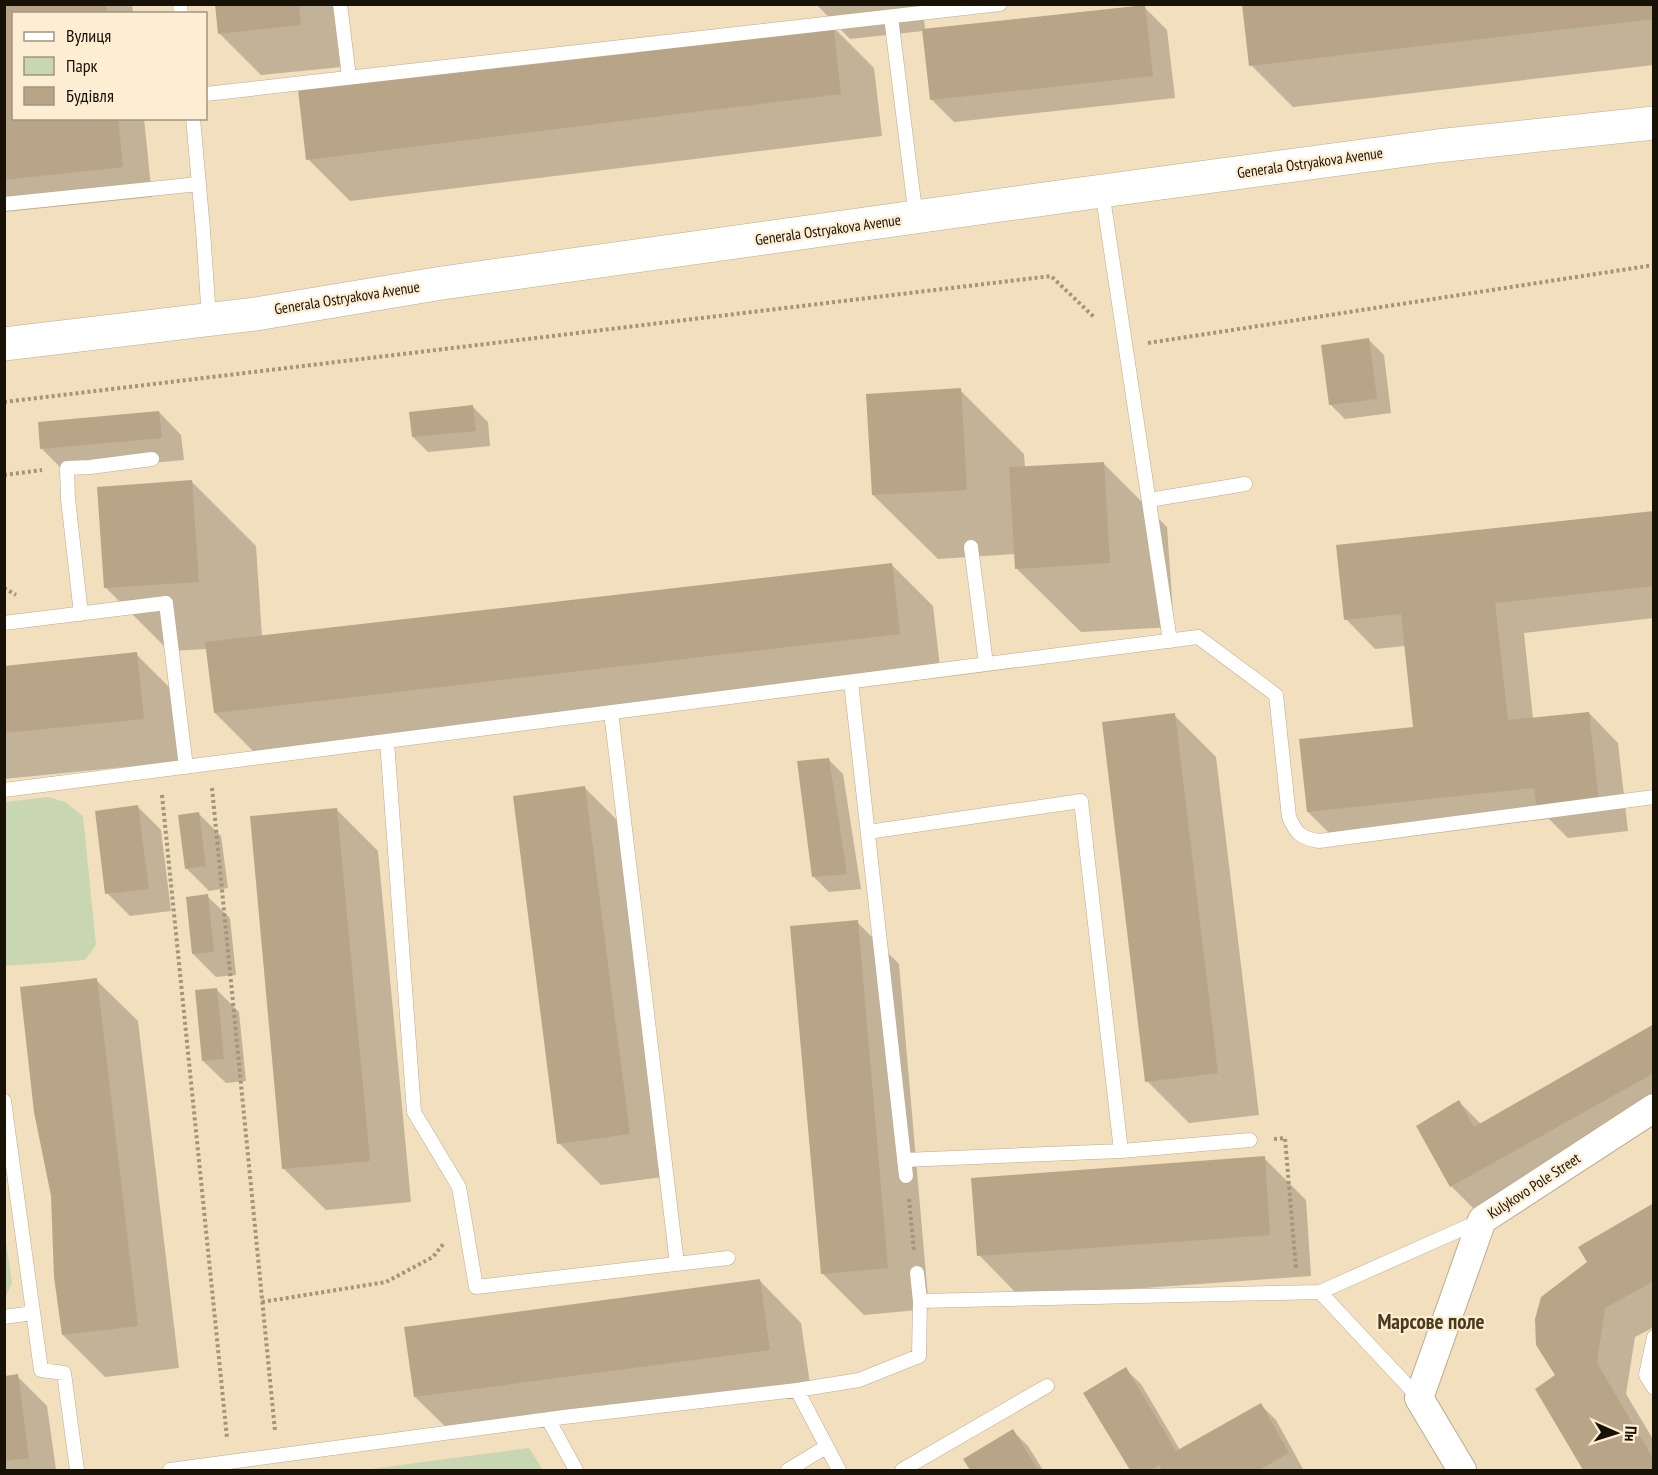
<svg xmlns="http://www.w3.org/2000/svg" width="1658" height="1475" viewBox="0 0 1658 1475" font-family="'PT Sans Narrow',sans-serif">
	<rect width="100%" height="100%" fill="#f2dfbe"/>
	<path fill="#c8d6b2" d="M 48,797 L 65,802 L 83,816 L 96,945 L 85,960 L 5,966 L 5,802 Z
		M 4,1228 L 12,1283 L 5,1299 L 4,1299 Z
		M 529,1448 L 543,1470 L 364,1470 Z"/>
	<path fill="#0003" d="M 4,4 L 132,4 L 133,14 L 14,14 L 14,118 L 144,118 L 152,197 L 4,212 Z
		M 217,4 L 335,4 L 342,67 L 261,75 L 220,34 Z
		M 816,4 L 923,4 L 925,30 L 1144,7 L 1167,30 L 1175,98 L 954,122 L 931,99 L 923,31 L 850,39 Z
		M 1654,4 L 1654,65 L 1293,107 L 1251,65 Z
		M 832,26 L 874,68 L 882,136 L 350,201 L 308,159 Z
		M 1369,340 L 1384,355 L 1391,413 L 1345,419 L 1330,404 Z
		M 960,390 L 1024,454 L 1025,468 L 1103,463 L 1167,527 L 1174,627 L 1081,632 L 1016,568 L 1015,554 L 938,559 L 873,495 Z
		M 473,407 L 488,422 L 490,446 L 428,452 L 413,437 Z
		M 159,412 L 181,435 L 184,460 L 64,471 L 42,449 Z
		M 192,482 L 256,546 L 262,637 L 891,564 L 933,606 L 941,676 L 257,755 L 215,713 L 208,649 L 169,651 L 105,587 Z
		M 1654,512 L 1654,618 L 1524,633 L 1533,719 L 1589,713 L 1618,743 L 1628,831 L 1568,838 L 1549,819 L 1338,842 L 1308,812 L 1414,728 L 1405,646 L 1375,649 L 1346,619 Z
		M 136,654 L 178,696 L 185,761 L 4,779 L 4,667 Z
		M 1174,715 L 1216,757 L 1259,1115 L 1189,1123 L 1147,1081 Z
		M 828,759 L 843,774 L 861,889 L 829,892 L 814,877 Z
		M 584,787 L 626,829 L 671,1176 L 601,1185 L 559,1143 Z
		M 138,807 L 161,830 L 171,911 L 130,916 L 107,893 Z
		M 336,809 L 378,851 L 411,1202 L 326,1210 L 284,1169 Z
		M 198,813 L 221,836 L 228,888 L 209,891 L 186,868 Z
		M 207,896 L 230,918 L 236,975 L 216,977 L 193,954 Z
		M 857,922 L 899,964 L 929,1309 L 864,1315 L 822,1273 Z
		M 96,980 L 138,1021 L 179,1368 L 105,1377 L 63,1335 Z
		M 216,989 L 239,1012 L 246,1081 L 226,1083 L 203,1061 Z
		M 1654,1026 L 1654,1108 L 1474,1209 L 1451,1186 L 1459,1102 L 1481,1124 Z
		M 1264,1158 L 1306,1200 L 1311,1276 L 1020,1297 L 979,1255 Z
		M 1654,1205 L 1654,1327 L 1635,1337 L 1626,1394 L 1654,1441 L 1654,1470 L 1585,1470 L 1537,1389 L 1557,1375 L 1589,1263 Z
		M 760,1281 L 801,1323 L 811,1391 L 457,1438 L 415,1397 Z
		M 1125,1369 L 1141,1384 L 1180,1450 L 1261,1405 L 1276,1420 L 1303,1469 L 1301,1470 L 1132,1470 L 1085,1393 Z
		M 17,1376 L 47,1406 L 56,1470 L 4,1470 L 4,1378 Z
		M 1013,1431 L 1028,1446 L 1043,1470 L 972,1470 L 965,1459 Z"/>
	<path fill="#b8a587" d="M 4,4 L 106,4 L 107,14 L 14,14 L 14,118 L 118,118 L 123,167 L 4,180 Z
		M 215,4 L 299,4 L 301,25 L 218,34 Z
		M 1242,4 L 1654,4 L 1654,19 L 1249,66 Z
		M 1145,5 L 1153,76 L 930,100 L 922,29 Z
		M 833,24 L 841,94 L 306,160 L 298,90 Z
		M 1369,338 L 1377,399 L 1329,405 L 1321,345 Z
		M 961,388 L 967,490 L 872,495 L 866,394 Z
		M 473,405 L 476,431 L 412,437 L 409,412 Z
		M 159,411 L 162,438 L 40,449 L 38,422 Z
		M 1104,462 L 1110,563 L 1015,569 L 1009,467 Z
		M 192,480 L 199,582 L 104,588 L 97,487 Z
		M 1654,511 L 1654,586 L 1495,603 L 1508,720 L 1589,712 L 1599,802 L 1537,809 L 1534,788 L 1307,812 L 1299,739 L 1413,727 L 1401,614 L 1344,620 L 1336,545 Z
		M 892,563 L 900,634 L 214,713 L 205,642 Z
		M 137,652 L 144,719 L 4,733 L 4,666 Z
		M 1175,713 L 1218,1073 L 1145,1082 L 1102,722 Z
		M 829,758 L 847,874 L 812,877 L 797,761 Z
		M 585,786 L 630,1134 L 557,1144 L 513,796 Z
		M 138,805 L 149,889 L 105,894 L 95,811 Z
		M 337,808 L 370,1161 L 282,1169 L 250,816 Z
		M 199,812 L 206,866 L 185,869 L 178,815 Z
		M 208,894 L 214,952 L 192,954 L 186,897 Z
		M 858,920 L 888,1268 L 821,1274 L 790,926 Z
		M 97,978 L 138,1326 L 62,1335 L 54,1277 L 51,1196 L 34,1112 L 20,987 Z
		M 217,988 L 224,1059 L 202,1061 L 195,990 Z
		M 1654,1024 L 1654,1073 L 1450,1187 L 1416,1126 L 1459,1100 L 1474,1127 Z
		M 1265,1156 L 1270,1235 L 977,1256 L 971,1178 Z
		M 1654,1203 L 1654,1281 L 1605,1308 L 1597,1363 L 1654,1460 L 1654,1470 L 1583,1470 L 1535,1389 L 1555,1375 L 1536,1345 L 1535,1319 L 1541,1297 L 1587,1262 L 1578,1247 Z
		M 760,1279 L 770,1350 L 414,1397 L 404,1327 Z
		M 1126,1367 L 1176,1451 L 1261,1403 L 1289,1453 L 1259,1470 L 1162,1470 L 1159,1465 L 1151,1470 L 1130,1470 L 1083,1393 Z
		M 18,1374 L 29,1458 L 5,1461 L 5,1376 Z
		M 1013,1429 L 1038,1470 L 970,1470 L 963,1459 Z"/>
	<g fill="none" stroke-linecap="round" stroke-linejoin="round">
		<g stroke="#bdab8c" stroke-width="15">
			<path id="lane" d="M 180,4 L 181,14
				M 340,4 L 349,77
				M 891,17 L 916,218
				M 206,94 L 1000,4
				M 193,118 L 203,230 L 209,319
				M 1102,191 L 1170,641
				M 4,204 L 199,184
				M 1149,500 L 1245,484
				M 971,547 L 986,664
				M 81,614 L 68,499 L 67,468 L 90,467 L 152,459
				M 4,623 L 166,603 L 186,767
				M 851,682 L 906,1176
				M 611,712 L 677,1264
				M 387,741 L 414,1112 L 459,1187 L 476,1287 L 728,1258
				M 4,790 L 1198,637 L 1276,695 L 1289,817 C 1296,833 1300,838 1319,841 L 1654,797
				M 868,832 L 1081,801 L 1121,1151
				M 4,1101 L 41,1370 L 64,1373 L 77,1470
				M 904,1160 L 1121,1151 L 1250,1140
				M 1320,1292 L 1419,1398
				M 920,1301 L 1320,1292 L 1480,1221
				M 4,1317 L 33,1313
				M 1654,1337 L 1646,1375 L 1654,1388
				M 548,1419 L 576,1470
				M 170,1470 L 564,1417 L 797,1390
				M 788,1470 L 826,1447
				M 839,1470 L 797,1390 L 859,1380 L 919,1356 L 920,1301 L 917,1273
				M 902,1470 L 1047,1386"/>
		</g>
		<g stroke="#bdab8c" stroke-width="30">
			<path id="street" d="M 1462,1470 L 1419,1398 L 1482,1220 L 1654,1108"/>
		</g>
		<g stroke="#bdab8c" stroke-width="34">
			<path id="primary" d="M 4,344 L 256,314 L 442,283 L 1102,191 L 1437,146 L 1654,123"/>
		</g>
		<path stroke="#a3947b" stroke-width="4" stroke-dasharray="3 3" stroke-linecap="butt" d="M 1148,343 L 1654,265
			M 4,402 L 1051,276 L 1095,318
			M 4,475 L 42,470
			M 4,588 L 16,595
			M 212,788 L 275,1431
			M 162,795 L 227,1438
			M 1274,1139 L 1285,1138 L 1296,1269
			M 909,1199 L 914,1251
			M 262,1302 L 386,1282 L 433,1257 L 444,1243"/>
		<use href="#lane" stroke="#fff" stroke-width="14"/>
		<use href="#street" stroke="#fff" stroke-width="28"/>
		<use href="#primary" stroke="#fff" stroke-width="33"/>
	</g>
	<g text-anchor="middle" stroke-width="4.5" stroke-linejoin="round" paint-order="stroke">
		<g font-size="15" fill="#181106" stroke="#fcedd3">
			<text transform="translate(1310 163) rotate(-8)" y="5">Generala Ostryakova Avenue</text>
			<text transform="translate(828 230) rotate(-8)" y="5">Generala Ostryakova Avenue</text>
			<text transform="translate(347 298) rotate(-9)" y="5">Generala Ostryakova Avenue</text>
			<text transform="translate(1534 1186) rotate(-33)" y="5">Kulykovo Pole Street</text>
		</g>
		<g font-size="21" font-weight="bold" fill="#49391d" stroke="#fcedd3">
			<text x="1431" y="1329">Марсове поле</text>
		</g>
	</g>
	<rect width="1658" height="1475" fill="none" stroke="#181106" stroke-width="12"/>
	<rect x="12" y="12" width="195" height="108" fill="#fcedd3" stroke="#a19581" stroke-width="1.5"/>
	<rect x="24" y="32" width="30" height="9" fill="#ffffff" stroke="#a19581" stroke-width="1.5"/>
	<text x="66" y="42" font-size="18" fill="#181106">Вулиця</text>
	<rect x="24" y="57" width="30" height="18" fill="#c8d6b2" stroke="#a19581" stroke-width="1.5"/>
	<text x="66" y="72" font-size="18" fill="#181106">Парк</text>
	<rect x="24" y="87" width="30" height="18" fill="#b8a587" stroke="#a19581" stroke-width="1.5"/>
	<text x="66" y="102" font-size="18" fill="#181106">Будівля</text>
	<g transform="translate(1616 1433) rotate(93)" stroke="#fcedd3" stroke-width="4.5" paint-order="stroke">
	<path d="M0-4.5L10 22L0 15L-10 22Z" fill="#181106"/>
	<text y="-9" font-size="16" font-weight="bold" text-anchor="middle" fill="#181106">Пн</text>
	</g>
</svg>
